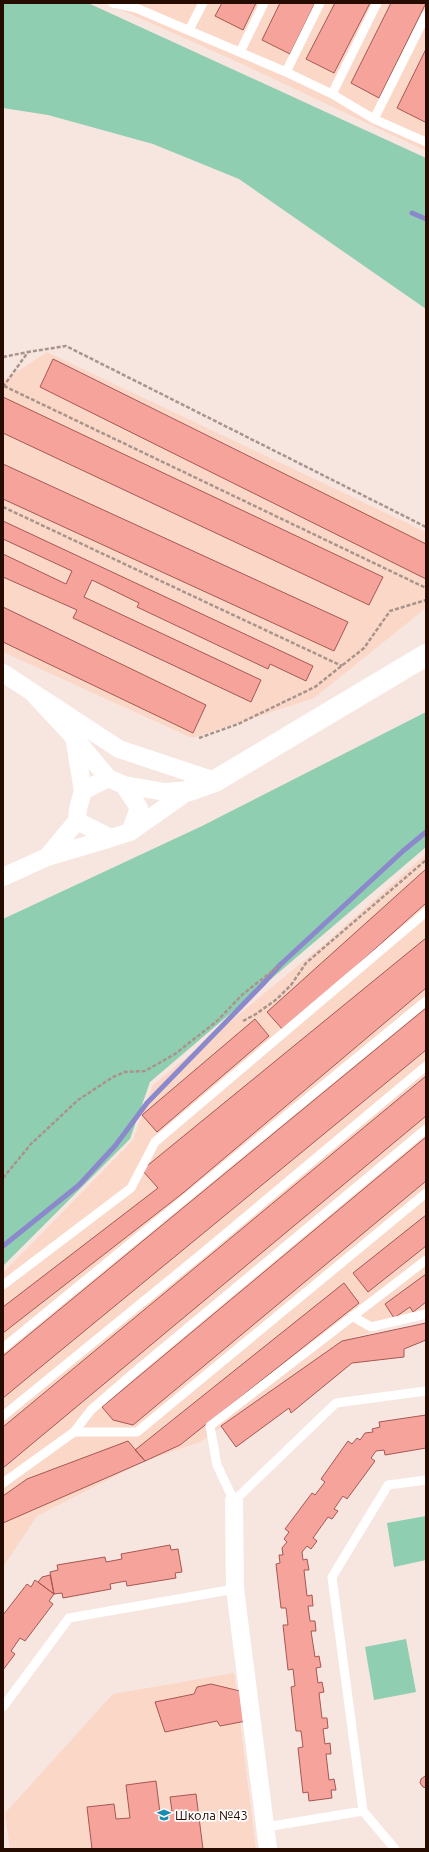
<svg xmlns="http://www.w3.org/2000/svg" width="429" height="1852" viewBox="0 0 429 1852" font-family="Ubuntu,sans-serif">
	<rect width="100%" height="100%" fill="#f7e6df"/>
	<path fill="#fbd7c8" d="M 106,3 L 426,3 L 426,151 L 242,64 Z
		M 47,352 L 426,532 L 426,608 L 314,698 L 192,738 L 3,652 L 3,381 Z
		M 426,854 L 426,1317 L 342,1341 L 200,1442 L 145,1461 L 37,1516 L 3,1567 L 3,1273 L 133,1140 L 153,1085 L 329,940 Z
		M 234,1673 L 256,1849 L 10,1849 L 5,1813 L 113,1694 Z"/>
	<path fill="#8fceb1" d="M 3,3 L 88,3 L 426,158 L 426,309 L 239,179 L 153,144 L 48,115 L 3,108 Z
		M 426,712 L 426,847 L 150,1082 L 130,1139 L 3,1266 L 3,919 L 202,826 Z
		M 426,1516 L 426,1560 L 394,1567 L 387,1523 Z
		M 406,1639 L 416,1692 L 374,1700 L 365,1647 Z"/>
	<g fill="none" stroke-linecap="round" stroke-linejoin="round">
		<path stroke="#8b89cc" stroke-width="5" d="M 412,213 L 426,219
			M 3,1246 L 79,1185 L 115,1146 L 147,1103 L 262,985 L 280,965 L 403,851 L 426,832"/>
	</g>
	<path fill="#f6a39c" stroke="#a55853" d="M 222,3 L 256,3 L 243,30 L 215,16 Z
		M 280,3 L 315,3 L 290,54 L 262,40 Z
		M 335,3 L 370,3 L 334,73 L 306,59 Z
		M 391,3 L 426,3 L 379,98 L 351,83 Z
		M 426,49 L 426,120 L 425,122 L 397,108 Z
		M 53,359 L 426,544 L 426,579 L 40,387 Z
		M 3,397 L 383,577 L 369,605 L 3,433 Z
		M 3,464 L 348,622 L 334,651 L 3,499 Z
		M 3,521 L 313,666 L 306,681 L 270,664 L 268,669 L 137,607 L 139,603 L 92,580 L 84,597 L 261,680 L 251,702 L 73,618 L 77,610 L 3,577 L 3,554 L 66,584 L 72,571 L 3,539 Z
		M 3,607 L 206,705 L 193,733 L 3,642 Z
		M 426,869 L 426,903 L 284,1031 L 267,1012 Z
		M 426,938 L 426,988 L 183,1193 L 3,1333 L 3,1307 L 158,1188 L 142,1170 Z
		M 426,1008 L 426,1050 L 3,1398 L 3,1356 Z
		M 255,1019 L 269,1036 L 157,1132 L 142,1115 Z
		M 426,1076 L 426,1116 L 3,1468 L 3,1427 Z
		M 426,1137 L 426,1181 L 133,1425 L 113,1420 L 102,1407 Z
		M 426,1215 L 426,1246 L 368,1292 L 353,1273 Z
		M 426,1274 L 426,1302 L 413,1312 L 410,1307 L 394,1318 L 385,1304 Z
		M 344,1283 L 359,1303 L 180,1445 L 145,1461 L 135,1450 Z
		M 426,1323 L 426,1340 L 404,1349 L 404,1357 L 352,1363 L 291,1413 L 289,1408 L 236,1447 L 221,1426 L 342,1341 Z
		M 426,1415 L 426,1448 L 385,1455 L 384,1450 L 376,1451 L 371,1458 L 375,1461 L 347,1499 L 343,1496 L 334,1509 L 338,1511 L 332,1519 L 328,1517 L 313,1538 L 317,1541 L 311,1549 L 307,1546 L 302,1552 L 303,1560 L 307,1559 L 309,1570 L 304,1570 L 307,1596 L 312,1595 L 313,1606 L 308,1606 L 310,1621 L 315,1621 L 316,1631 L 311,1631 L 315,1657 L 319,1656 L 321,1667 L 316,1668 L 318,1683 L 322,1682 L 324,1692 L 319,1693 L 322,1718 L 327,1718 L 328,1728 L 323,1729 L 325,1744 L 330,1743 L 331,1754 L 326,1754 L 329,1780 L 334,1779 L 336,1790 L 331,1790 L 332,1798 L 309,1801 L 308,1792 L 303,1793 L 298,1748 L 303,1747 L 301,1731 L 296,1731 L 291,1687 L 295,1686 L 293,1669 L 288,1670 L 283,1625 L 288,1625 L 286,1608 L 281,1608 L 276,1564 L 280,1563 L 279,1555 L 283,1555 L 282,1548 L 287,1542 L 284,1539 L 289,1532 L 285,1529 L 312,1493 L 315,1495 L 325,1482 L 321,1479 L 348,1441 L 352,1444 L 357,1438 L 360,1440 L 365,1433 L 373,1432 L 372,1429 L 380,1427 L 379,1422 Z
		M 128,1441 L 145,1461 L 3,1523 L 3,1496 L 27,1479 Z
		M 170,1545 L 171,1550 L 178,1549 L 182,1572 L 175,1573 L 176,1578 L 127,1586 L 126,1581 L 110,1584 L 111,1589 L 63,1598 L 62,1593 L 54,1594 L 50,1572 L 58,1570 L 57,1565 L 105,1557 L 106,1562 L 122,1559 L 121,1554 Z
		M 50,1575 L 54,1594 L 38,1582 L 42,1577 Z
		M 35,1580 L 54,1594 L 49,1601 L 53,1604 L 25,1641 L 20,1638 L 11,1651 L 15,1654 L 3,1670 L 3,1615 L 27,1584 L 31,1587 Z
		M 211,1684 L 244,1692 L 246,1721 L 220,1726 L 217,1721 L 165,1732 L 155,1702 L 194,1694 L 197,1687 Z
		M 425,1776 L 426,1776 L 426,1788 L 423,1787 L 420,1783 L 421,1779 Z
		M 156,1781 L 160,1813 L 172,1811 L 170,1797 L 196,1794 L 203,1849 L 92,1849 L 87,1807 L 114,1804 L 116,1819 L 130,1818 L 126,1785 Z"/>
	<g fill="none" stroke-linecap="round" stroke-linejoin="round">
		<path stroke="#a9948c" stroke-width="2.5" stroke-dasharray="4 2" stroke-linecap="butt" d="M 3,357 L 28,352
			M 4,386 L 426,588
			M 3,387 L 28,352 L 66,346 L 426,527
			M 3,507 L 342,666
			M 199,738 L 238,724 L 315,687 L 364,648 L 390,611 L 426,600
			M 243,1021 L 256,1014 L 277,999 L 291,985 L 306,963 L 426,860
			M 3,1178 L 31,1144 L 78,1100 L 113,1077 L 125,1072 L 145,1071 L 175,1054 L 217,1021 L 243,994 L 280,965"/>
		<path stroke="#fff" stroke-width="9" d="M 113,3 L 136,8 L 286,72 L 332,94 L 374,119 L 426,142
			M 189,30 L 203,3
			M 240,52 L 264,3
			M 286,72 L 320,3
			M 332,94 L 377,3
			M 374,119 L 426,15
			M 426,1260 L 210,1426 L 217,1465 L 234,1501 L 336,1403 L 426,1391
			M 3,1285 L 131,1188 L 155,1142 L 426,912
			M 352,1316 L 371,1327 L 426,1314
			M 3,1348 L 426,1001
			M 3,1416 L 199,1256 L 426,1066
			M 74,1432 L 91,1410 L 136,1371 L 426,1129
			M 3,1483 L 74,1432 L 137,1432 L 426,1193
			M 3,1707 L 69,1618 L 235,1589
			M 363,1811 L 332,1577 L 388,1485 L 426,1480
			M 266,1827 L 363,1811 L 395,1849"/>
		<path stroke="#fff" stroke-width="18" d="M 3,673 L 32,692 L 73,736 L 108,778
			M 32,692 L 119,749 L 215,781
			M 74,736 L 83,791
			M 108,778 L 124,785 L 139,808 L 130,832 L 111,838 L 77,821 L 78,809 L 83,791 Z
			M 124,785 L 165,792 L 189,790
			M 130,832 L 190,790
			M 47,857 L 77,821
			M 3,877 L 47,857 L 111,838
			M 234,1501 L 235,1589 L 268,1849"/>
		<path stroke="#fff" stroke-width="22" d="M 190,790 L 215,781 L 426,655"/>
	</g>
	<defs>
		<g id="school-bare" transform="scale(1.08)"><path d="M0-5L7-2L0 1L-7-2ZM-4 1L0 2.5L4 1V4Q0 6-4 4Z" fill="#168caf" stroke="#fff" stroke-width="2.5" paint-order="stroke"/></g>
	</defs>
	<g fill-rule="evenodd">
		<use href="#school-bare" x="164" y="1815"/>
	</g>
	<g text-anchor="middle" stroke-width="3.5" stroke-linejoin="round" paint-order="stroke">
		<g font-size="13" fill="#260b01" stroke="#fff" text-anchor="start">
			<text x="175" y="1820">Школа №43</text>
		</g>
	</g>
	<rect width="429" height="1852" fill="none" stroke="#260b01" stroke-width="8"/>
</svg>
